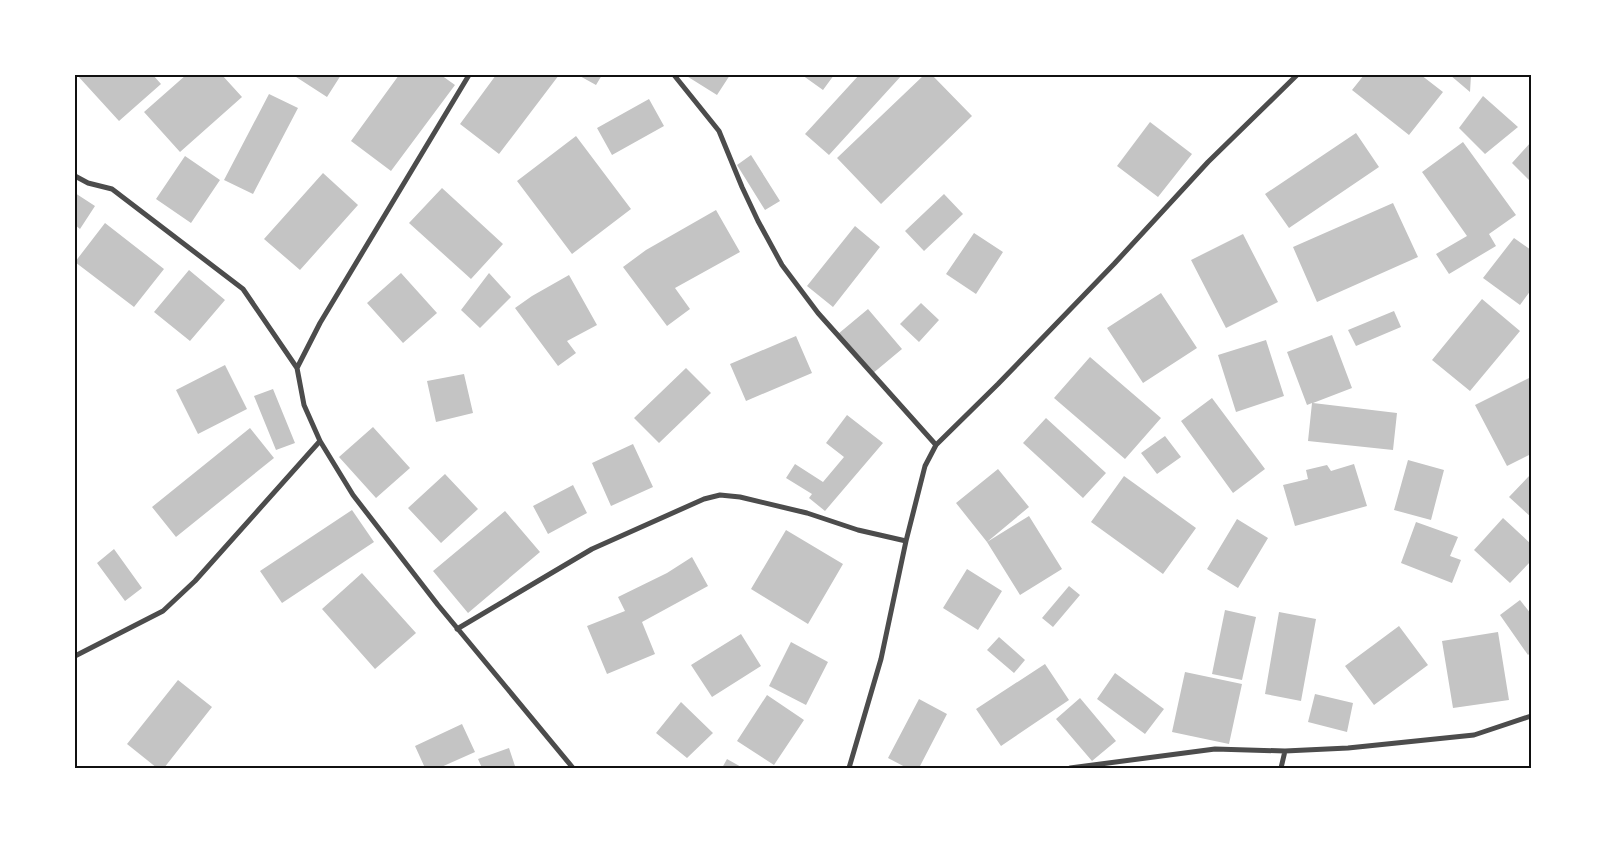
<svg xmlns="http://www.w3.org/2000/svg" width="1606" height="843" viewBox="0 0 1606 843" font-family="Montserrat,sans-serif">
	<rect width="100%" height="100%" fill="#fff"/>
	<path fill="#c4c4c4" d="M 77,75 L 153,75 L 161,84 L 119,121 Z
		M 186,75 L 222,75 L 242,97 L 180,152 L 144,112 Z
		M 293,75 L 341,75 L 327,97 Z
		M 399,75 L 441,75 L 455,85 L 391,171 L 351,141 Z
		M 496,75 L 559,75 L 499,154 L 460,124 Z
		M 578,75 L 602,75 L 596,85 Z
		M 685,75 L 730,75 L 717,95 Z
		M 802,75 L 834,75 L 823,90 Z
		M 859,75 L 902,75 L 829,155 L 805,134 Z
		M 924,75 L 932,75 L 972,116 L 881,204 L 837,158 Z
		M 1364,75 L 1421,75 L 1443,92 L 1409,135 L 1352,90 Z
		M 1450,75 L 1471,75 L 1470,92 Z
		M 269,94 L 298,108 L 253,194 L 224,180 Z
		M 1483,96 L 1518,127 L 1485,154 L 1459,128 Z
		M 649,99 L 664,126 L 612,155 L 597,128 Z
		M 1150,122 L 1192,154 L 1158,197 L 1117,166 Z
		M 1356,133 L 1379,167 L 1289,228 L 1265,194 Z
		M 576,136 L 631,209 L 572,254 L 517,181 Z
		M 1463,142 L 1516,215 L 1489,234 L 1496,246 L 1449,274 L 1436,254 L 1467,236 L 1422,172 Z
		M 1531,142 L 1531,182 L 1512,163 Z
		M 751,155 L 780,201 L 765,210 L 737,165 Z
		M 185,156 L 220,180 L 191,223 L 156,199 Z
		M 323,173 L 358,205 L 300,270 L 264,239 Z
		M 442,188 L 503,244 L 471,279 L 409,223 Z
		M 75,193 L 95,206 L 80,229 L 75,225 Z
		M 944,194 L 963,214 L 924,251 L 905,231 Z
		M 1393,203 L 1418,257 L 1317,302 L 1293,247 Z
		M 716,210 L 740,252 L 675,288 L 690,309 L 667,326 L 623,267 L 646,250 Z
		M 105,223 L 164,269 L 134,307 L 75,262 Z
		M 855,226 L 880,247 L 833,307 L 807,286 Z
		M 974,233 L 1003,252 L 976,294 L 946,274 Z
		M 1243,234 L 1278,302 L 1226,328 L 1191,260 Z
		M 1514,238 L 1531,250 L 1531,290 L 1520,305 L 1483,278 Z
		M 189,270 L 225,300 L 190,341 L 154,312 Z
		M 401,273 L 437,313 L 403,343 L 367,303 Z
		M 489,273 L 511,297 L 480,328 L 461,310 Z
		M 569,275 L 597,325 L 567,341 L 576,353 L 558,366 L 515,308 L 532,296 Z
		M 1161,293 L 1197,348 L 1143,383 L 1107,328 Z
		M 1482,299 L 1520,331 L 1470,391 L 1432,360 Z
		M 921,303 L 939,320 L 919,342 L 900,324 Z
		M 868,309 L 902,349 L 872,374 L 838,334 Z
		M 1394,311 L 1401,327 L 1356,346 L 1348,330 Z
		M 1332,335 L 1352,388 L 1313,403 L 1397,413 L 1393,450 L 1308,441 L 1312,403 L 1307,405 L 1287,352 Z
		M 796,336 L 812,373 L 746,401 L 730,364 Z
		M 1266,340 L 1284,396 L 1236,412 L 1218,355 Z
		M 1090,357 L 1161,418 L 1125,459 L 1054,398 Z
		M 225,365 L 247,409 L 198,434 L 176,390 Z
		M 686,368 L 711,393 L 659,443 L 634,418 Z
		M 464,374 L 473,413 L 436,422 L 427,381 Z
		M 1531,377 L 1531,454 L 1507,466 L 1475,405 Z
		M 273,389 L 295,443 L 276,450 L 254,396 Z
		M 1212,398 L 1265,469 L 1233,493 L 1181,421 Z
		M 847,415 L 883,443 L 825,511 L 809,498 L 812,494 L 786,478 L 795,464 L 823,482 L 844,457 L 826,443 Z
		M 1046,418 L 1106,473 L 1083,498 L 1023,443 Z
		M 373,427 L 410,468 L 376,498 L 339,457 Z
		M 250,428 L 274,458 L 176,537 L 152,507 Z
		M 1165,436 L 1181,457 L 1157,474 L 1141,453 Z
		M 633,444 L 653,487 L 611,506 L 592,463 Z
		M 1408,460 L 1444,470 L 1431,520 L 1394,510 Z
		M 1354,464 L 1367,506 L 1295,526 L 1283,485 L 1308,479 L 1306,470 L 1327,465 L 1331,471 Z
		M 998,469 L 1029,507 L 987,542 L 956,503 Z
		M 445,474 L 478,509 L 441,543 L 408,508 Z
		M 1531,474 L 1531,517 L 1509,497 Z
		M 1124,476 L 1196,528 L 1163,574 L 1091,522 Z
		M 573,485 L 587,513 L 548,534 L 533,506 Z
		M 352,510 L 374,542 L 282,603 L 260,571 Z
		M 505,511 L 540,552 L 468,613 L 433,571 Z
		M 1029,516 L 1062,569 L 1020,595 L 987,542 Z
		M 1503,518 L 1531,544 L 1531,561 L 1510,583 L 1474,550 Z
		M 1237,519 L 1268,538 L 1238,588 L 1207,569 Z
		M 1416,522 L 1458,537 L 1450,556 L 1461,560 L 1452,583 L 1401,563 Z
		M 786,530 L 843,564 L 808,624 L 751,589 Z
		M 114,549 L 142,588 L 125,601 L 97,563 Z
		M 692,557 L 708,586 L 642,622 L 655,654 L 607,674 L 587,626 L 625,611 L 618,597 L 667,573 Z
		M 967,569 L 1002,591 L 978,630 L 943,608 Z
		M 362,573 L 416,633 L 375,669 L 322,609 Z
		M 1069,586 L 1080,595 L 1053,627 L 1042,618 Z
		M 1520,600 L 1531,614 L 1531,652 L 1528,655 L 1500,615 Z
		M 1225,610 L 1256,617 L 1242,680 L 1212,674 Z
		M 1279,612 L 1316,619 L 1301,701 L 1265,694 Z
		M 1399,626 L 1428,665 L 1374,705 L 1345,666 Z
		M 1498,632 L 1509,700 L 1453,708 L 1442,641 Z
		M 741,634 L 761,666 L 712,697 L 691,665 Z
		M 999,637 L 1025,660 L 1014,673 L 987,650 Z
		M 791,642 L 828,662 L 806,705 L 769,686 Z
		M 1045,664 L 1069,700 L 1001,746 L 976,709 Z
		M 1185,672 L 1242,684 L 1229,744 L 1172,732 Z
		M 1115,673 L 1164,709 L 1145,734 L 1097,699 Z
		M 178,680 L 212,707 L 164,768 L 157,768 L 127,744 Z
		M 1315,694 L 1353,703 L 1347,732 L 1308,722 Z
		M 767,695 L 804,720 L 774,765 L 737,741 Z
		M 1080,698 L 1116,741 L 1092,761 L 1056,719 Z
		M 919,699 L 947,714 L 919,768 L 907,768 L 888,758 Z
		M 681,702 L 713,733 L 687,758 L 656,733 Z
		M 462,724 L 475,752 L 439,768 L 425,768 L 415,746 Z
		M 509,748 L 515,766 L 508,768 L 482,768 L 478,759 Z
		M 727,759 L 743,768 L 722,768 Z"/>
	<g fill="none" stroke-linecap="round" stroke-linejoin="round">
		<path stroke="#4c4c4c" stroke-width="5" d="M 469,75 L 320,323 L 297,368 L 304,405 L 320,441 L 353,495 L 438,605 L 573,768
			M 674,75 L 719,131 L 742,187 L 758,221 L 782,265 L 818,313 L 936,445
			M 75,176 L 88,183 L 112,189 L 243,289 L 297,368
			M 457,629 L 592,549 L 704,499 L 720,495 L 740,497 L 807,513 L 858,530 L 906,541
			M 75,656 L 163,611 L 195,581 L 320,441
			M 849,768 L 881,659 L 906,541 L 925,466 L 936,445 L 998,384 L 1114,264 L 1208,162 L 1297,75
			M 1070,768 L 1215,749 L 1285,751 L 1348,748 L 1474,735 L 1531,716
			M 1281,768 L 1285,751"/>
	</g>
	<rect width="1606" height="843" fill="none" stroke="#ffffff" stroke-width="152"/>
	<rect x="76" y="76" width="1454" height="691" fill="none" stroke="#111" stroke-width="2"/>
</svg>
